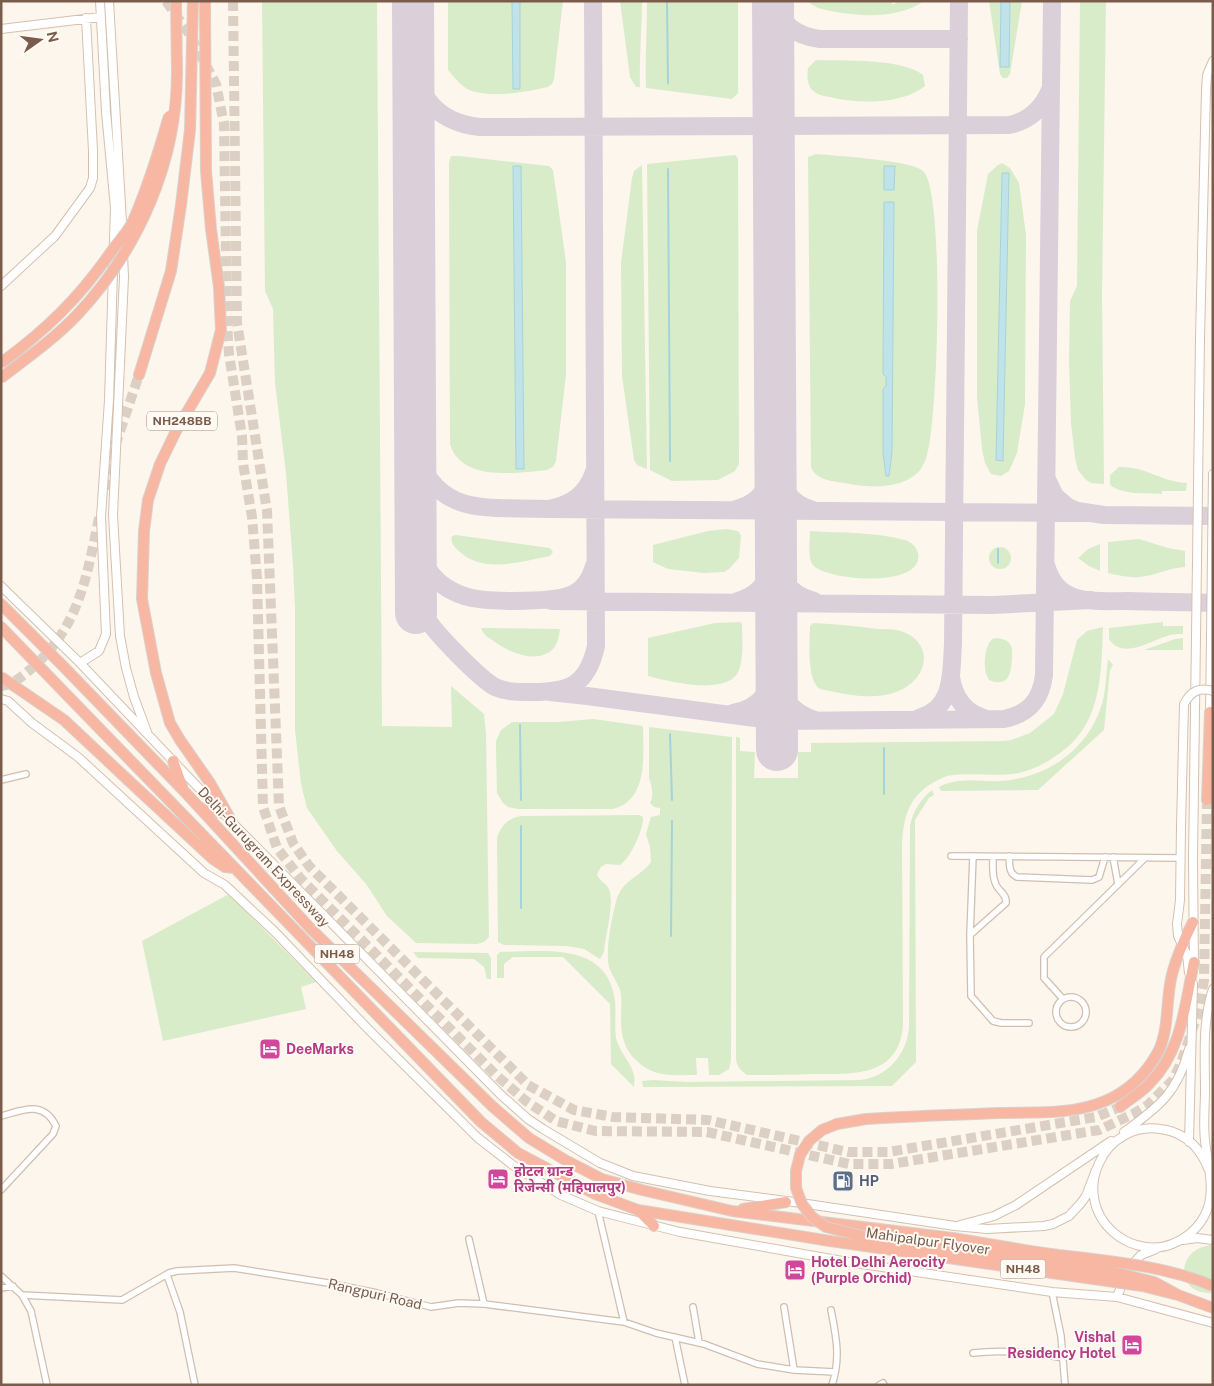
<svg xmlns="http://www.w3.org/2000/svg" width="1214" height="1386" viewBox="0 0 1214 1386" font-family="'Public Sans','Noto Sans Devanagari',sans-serif">
	<rect width="100%" height="100%" fill="#fdf6ec"/>
	<path fill="#d8ecc9" fill-rule="evenodd" d="M 262,1 L 377,1 L 382,726 L 452,727 L 451,686 L 484,714 L 486,734 L 489,937 L 484,942 L 477,944 L 416,943 L 387,916 L 366,884 L 337,851 L 307,808 L 301,784 L 295,730 L 295,608 L 293,565 L 286,473 L 275,383 L 273,309 L 265,291 Z
		M 448,1 L 512,1 L 513,89 L 520,88 L 520,1 L 563,1 L 554,79 L 552,84 L 548,87 C 525,92 496,98 472,91 C 462,88 455,78 448,70 Z
		M 620,1 L 642,1 C 642,30 639,58 640,87 L 636,87 L 630,77 Z
		M 647,1 L 738,1 L 738,93 L 732,99 L 646,88 C 645,59 647,30 647,1 Z
		M 808,1 L 892,1 L 892,4 L 895,4 L 896,1 L 924,1 C 899,18 865,17 836,12 C 826,10 815,9 808,1 Z
		M 989,1 L 1001,1 L 1001,67 L 1009,67 L 1010,1 L 1022,1 L 1010,74 L 1007,78 L 1003,78 L 1000,74 Z
		M 1080,1 L 1106,1 L 1102,295 L 1104,484 L 1091,483 L 1086,480 L 1078,470 L 1075,458 L 1071,423 L 1069,361 L 1070,301 L 1077,286 Z
		M 816,60 C 844,61 902,58 923,75 L 925,86 C 903,104 861,104 834,98 C 827,96 818,96 812,90 C 807,84 807,75 808,68 Z
		M 816,154 C 836,156 912,160 923,171 C 945,190 938,421 927,455 C 926,460 923,465 921,469 C 905,489 873,488 850,484 C 836,481 817,482 811,467 L 808,157 ZM 884,202 L 894,202 L 892,452 L 886,476 L 883,453 L 883,389 L 886,386 L 886,377 L 883,374 Z
		M 735,155 L 738,158 L 739,464 L 735,471 L 718,480 L 672,481 L 650,470 L 647,164 Z
		M 451,156 L 459,156 L 549,166 L 553,170 L 566,262 L 566,375 L 556,461 L 553,467 L 547,470 C 517,473 461,482 450,444 L 449,163 ZM 513,166 L 521,166 L 524,469 L 516,469 Z
		M 1002,163 L 1010,168 L 1019,183 L 1026,235 L 1025,404 L 1017,453 L 1009,471 L 1001,476 L 991,474 L 985,463 L 982,449 L 977,397 L 977,231 L 988,174 L 998,165 ZM 1002,173 L 1009,174 L 1003,460 L 996,460 Z
		M 642,165 L 647,469 L 637,465 L 634,460 L 622,376 L 621,263 L 632,178 L 634,171 Z
		M 1119,467 C 1145,466 1162,482 1187,483 L 1186,491 L 1162,491 L 1162,494 C 1146,493 1123,495 1110,485 L 1110,475 Z
		M 727,529 L 738,531 L 741,535 L 739,558 L 729,569 L 724,572 L 704,573 L 668,569 L 653,562 L 653,545 L 708,531 Z
		M 810,531 C 839,533 877,532 905,540 C 911,542 916,546 918,553 C 925,590 824,580 813,565 C 807,557 810,541 810,531 Z
		M 456,535 L 550,548 L 553,552 L 550,556 C 522,561 484,574 460,552 C 455,547 450,544 452,536 Z
		M 1139,539 L 1168,548 L 1185,551 L 1185,567 C 1168,568 1155,576 1139,577 C 1128,578 1118,575 1108,573 L 1108,542 Z
		M 1100,544 L 1100,571 L 1089,566 L 1078,558 L 1088,549 Z
		M989 558a11 11 0 1 1 22 0a11 11 0 1 1-22 0Z
		M 740,622 L 742,624 C 742,639 744,656 739,670 C 729,697 668,681 648,676 L 648,638 L 715,623 Z
		M 1163,622 L 1163,626 L 1183,626 L 1183,634 C 1178,634 1173,634 1167,636 C 1151,641 1122,660 1109,639 L 1109,628 Z
		M 813,623 C 835,624 856,626 878,629 C 885,629 894,629 901,631 C 936,643 928,681 896,692 C 872,701 845,694 820,689 C 806,679 810,642 810,626 Z
		M 1103,627 C 1101,677 1102,728 1054,757 C 1044,764 1032,770 1019,773 C 995,777 971,772 947,776 C 911,790 903,812 902,848 L 903,1025 C 899,1078 852,1074 812,1074 C 790,1075 768,1075 747,1075 C 739,1069 736,1065 736,1056 L 736,737 L 740,738 L 740,751 L 755,752 L 754,778 L 798,778 L 798,752 L 811,752 L 811,743 L 1003,741 L 1011,740 L 1030,733 L 1054,714 L 1063,694 L 1077,640 L 1087,631 Z
		M 481,628 L 560,629 C 559,636 558,642 554,648 C 538,665 510,653 495,642 C 489,638 483,635 481,628 Z
		M 997,638 C 1001,639 1006,639 1009,643 C 1013,647 1012,653 1012,658 C 1011,673 1009,688 989,680 C 982,669 984,648 992,639 Z
		M 1183,638 L 1183,650 L 1144,650 L 1175,639 Z
		M 1108,659 L 1113,665 L 1110,670 L 1104,730 L 1038,790 L 941,791 L 939,787 C 957,777 980,782 999,781 C 1046,779 1088,750 1102,704 C 1106,690 1106,674 1108,659 Z
		M 593,719 L 643,726 C 643,754 649,800 613,809 L 518,809 L 508,807 L 503,803 L 497,793 L 496,748 L 496,741 L 501,730 L 512,722 L 558,722 Z
		M 649,727 L 732,737 L 731,1060 L 729,1069 L 719,1075 L 709,1075 L 708,1058 L 696,1058 L 697,1075 C 674,1075 653,1078 636,1060 C 628,1053 624,1044 622,1033 C 620,1021 622,1008 621,995 C 620,984 612,977 609,967 C 605,950 612,916 617,898 C 625,878 640,877 651,862 L 650,847 L 646,834 L 651,817 L 660,815 L 660,808 L 654,807 L 650,803 C 654,796 652,786 649,778 Z
		M 932,790 L 934,795 L 929,798 L 915,820 L 916,1062 L 892,1086 L 643,1087 L 642,1081 L 653,1080 L 687,1082 L 860,1080 C 888,1077 907,1054 909,1027 L 910,826 C 913,811 920,800 932,790 Z
		M 639,815 L 643,817 C 644,829 630,859 620,865 L 606,864 L 601,867 L 597,874 C 599,881 606,883 609,889 C 615,905 605,935 604,952 L 600,959 L 584,949 L 567,946 L 504,945 L 498,942 L 497,838 C 501,825 509,817 523,816 Z
		M 229,894 L 316,982 L 301,987 L 306,1009 L 163,1041 L 142,941 Z
		M 413,952 L 488,953 L 491,958 L 491,979 L 487,979 L 484,967 L 474,959 L 418,958 Z
		M 500,952 C 541,952 603,941 614,995 C 617,1009 614,1024 616,1038 C 619,1052 632,1063 634,1076 C 635,1079 634,1084 634,1087 L 611,1064 L 610,1004 L 563,957 L 513,957 L 504,964 L 504,978 L 497,978 L 497,955 Z
		M 1213,1245 L 1213,1293 C 1174,1296 1175,1247 1213,1245 Z"/>
	<path fill="#bfe3e8" stroke="#a5d3da" d="M 512,1 L 520,1 L 520,89 L 513,89 Z
		M 1001,1 L 1010,1 L 1009,67 L 1000,67 Z
		M 513,166 L 521,166 L 524,469 L 516,469 Z
		M 884,166 L 895,166 L 894,190 L 884,190 Z
		M 1002,173 L 1009,173 L 1003,461 L 996,460 Z
		M 884,202 L 894,202 L 892,452 L 889,476 L 886,476 L 883,453 L 883,389 L 886,386 L 886,377 L 883,374 Z"/>
	<g fill="none" stroke-linecap="round" stroke-linejoin="round">
		<path stroke="#a5d3da" stroke-width="2" d="M 667,1 L 668,83
			M 668,169 L 670,461
			M 998,563 L 998,549
			M 520,725 L 521,800
			M 670,734 L 672,800
			M 884,794 L 884,748
			M 521,826 L 521,908
			M 671,936 L 672,821"/>
		<path stroke="#dbcfda" stroke-width="18" d="M 774,1 C 780,25 797,36 820,39 L 959,39
			M 413,66 C 422,103 442,123 480,127 L 1009,125 C 1029,121 1042,109 1050,90
			M 415,448 C 436,520 490,506 549,509 C 572,504 586,495 594,472
			M 775,464 C 781,486 789,504 813,510
			M 1047,479 L 1055,496 L 1068,507 L 1077,511 L 1104,515 L 1213,516
			M 549,509 L 1088,513
			M 736,509 C 759,504 770,487 775,466
			M 416,546 C 423,563 431,578 447,588 C 455,593 463,596 472,598 C 493,602 557,603 575,593 C 585,587 591,577 594,566
			M 776,555 C 781,580 788,594 814,601
			M 1046,565 C 1050,579 1058,591 1071,596 C 1088,603 1111,601 1128,601 C 1157,602 1185,602 1213,603
			M 416,591 C 418,600 420,608 425,616 C 433,631 480,679 495,687 C 506,692 517,692 529,692 C 568,692 587,687 596,646 L 593,1
			M 551,601 L 993,605 L 1091,600
			M 738,601 C 760,595 771,579 776,557
			M 776,673 C 781,697 790,712 815,720
			M 951,677 C 954,697 964,712 984,718
			M 550,692 L 587,696 L 777,721 L 1004,719 C 1029,714 1041,700 1044,675 L 1052,1
			M 733,713 C 759,709 771,691 777,667
			M 919,718 C 954,708 951,674 953,644 L 959,1"/>
		<path stroke="#dbcfda" stroke-width="42" d="M 413,1 L 416,613
			M 773,1 L 777,750"/>
		<path stroke="#dcd0c4" stroke-width="10" stroke-dasharray="10 5" stroke-linecap="butt" d="M 166,1 L 190,35 L 216,84 L 224,124 L 227,324 L 229,354 L 242,436 L 243,463 L 252,517 L 257,578 L 263,807 L 277,848 L 301,879 L 496,1075 L 526,1101 L 556,1121 L 595,1131 L 707,1132 L 849,1164 L 891,1164 L 1099,1130 L 1133,1114 L 1148,1105 L 1173,1080 L 1181,1063 L 1198,1013 L 1204,980 L 1207,800
			M 233,1 L 237,323 L 267,511 L 279,806 L 293,843 L 309,866 L 528,1085 L 574,1110 L 613,1117 L 708,1120 L 848,1152 L 888,1152 L 1096,1117 L 1120,1107
			M 105,489 L 111,458 L 139,375
			M 1,686 C 13,685 22,676 31,669 C 81,625 87,574 100,513"/>
		<g stroke="#d1beb0" stroke-width="8">
			<path id="street" d="M 1,780 L 26,774
				M 951,856 L 1181,858
				M 973,856 L 970,935 L 971,996 L 993,1021 L 1001,1023 L 1029,1023
				M 1009,856 C 1010,864 1008,873 1017,877 L 1092,880 L 1099,877 L 1105,857
				M 1113,857 L 1118,884
				M 970,935 L 1006,903 C 1007,893 997,891 995,882 C 992,875 993,865 993,857
				M1056 1012a15 15 0 1 1 30 0a15 15 0 1 1-30 0Z
				M 1063,999 L 1044,978 L 1044,957 L 1145,858
				M 1,1116 C 24,1110 43,1100 56,1126 L 53,1134 L 1,1190
				M 598,1211 L 624,1322
				M 469,1239 L 484,1304
				M 167,1275 L 180,1312 L 195,1385
				M 1,1276 L 22,1295 L 31,1311 L 47,1385
				M 1,1288 L 13,1286
				M 1052,1292 L 1061,1336 L 1065,1385
				M 22,1295 L 122,1300 L 169,1273 L 177,1271 L 234,1268 L 328,1283 L 377,1293 L 431,1307 L 459,1303 L 484,1304 L 624,1322 L 656,1333 L 704,1344 L 757,1364 L 794,1370 L 835,1372
				M 693,1307 L 699,1342
				M 784,1307 L 794,1370
				M 831,1310 C 836,1336 841,1358 832,1385
				M 675,1337 L 685,1385
				M 973,1353 C 1004,1349 1033,1353 1064,1358
				M 879,1385 L 883,1383 L 884,1385"/>
		</g>
		<g stroke="#d6c0b0" stroke-width="10">
			<path id="secondary" d="M 109,1 L 123,239
				M 1,29 L 101,17
				M 123,255 L 124,277 L 113,515 L 120,636 L 126,668 L 134,697 L 147,732
				M 1,286 L 55,236 L 90,188 L 93,178 L 93,151 L 86,18
				M 1,586 L 80,663 L 213,803 L 501,1095 L 528,1119 L 543,1129 L 600,1163 L 633,1176 L 710,1191 L 794,1202 L 955,1226 L 987,1229 L 1044,1226 L 1053,1224 L 1069,1216 L 1081,1203 L 1086,1196 L 1096,1170
				M 80,663 L 99,651 L 106,634 L 101,517 L 109,400 L 115,208 L 106,112 L 100,1
				M 1,699 L 8,701 L 32,723 L 78,757 L 204,873 L 225,885 L 275,932 L 370,1031 L 478,1138 L 514,1166 L 561,1195 L 598,1211 L 680,1232 L 848,1262 L 1052,1292 L 1117,1297 L 1213,1323
				M 1210,717 L 1213,474
				M 1181,826 L 1180,900 L 1177,924 L 1178,936 L 1187,955 L 1189,973
				M 1194,967 L 1193,860 L 1200,338 L 1206,90 L 1207,75 L 1213,61
				M 1213,989 C 1202,1022 1205,1057 1205,1091 C 1205,1107 1203,1124 1205,1140 C 1207,1161 1214,1183 1209,1204 C 1204,1223 1190,1237 1172,1244 C 1155,1251 1133,1247 1118,1236 C 1066,1198 1103,1116 1166,1130 C 1179,1133 1192,1141 1200,1153 C 1206,1161 1209,1171 1213,1180
				M 1124,1132 C 1159,1107 1178,1092 1189,1049
				M 1189,1142 L 1193,984
				M 960,1225 L 994,1216 L 1016,1205 L 1111,1141
				M 1183,1240 L 1197,1238 L 1213,1240
				M 1117,1297 L 1128,1269 L 1141,1255 L 1156,1249"/>
		</g>
		<g stroke="#dad1cd" stroke-width="12">
			<path id="highway" d="M 176,1 L 177,72
				M 205,1 L 206,171 L 211,229 L 219,287 L 221,330 L 210,373 L 176,431 L 160,464 L 148,500 L 144,531 L 142,599 L 156,673 L 170,723 L 180,740 L 210,783 L 232,822
				M 139,375 L 171,271 L 181,205 L 190,130 L 193,1
				M 1,604 L 63,666 L 184,791 L 311,929 L 492,1106 L 529,1138 L 565,1160 L 602,1179 L 642,1190 L 732,1211 L 953,1238
				M 1,627 L 481,1122 L 518,1153 L 595,1194 L 638,1210 L 830,1241
				M 173,761 L 182,786
				M 128,780 L 213,859 L 225,867 L 235,868
				M 1207,800 L 1210,712
				M 199,807 L 222,813
				M 1120,1107 C 1130,1099 1142,1092 1150,1083 C 1182,1051 1185,1004 1194,962
				M 837,1124 L 866,1119 C 911,1116 955,1115 1000,1113 C 1034,1112 1073,1115 1105,1101 C 1129,1091 1147,1073 1159,1050 C 1169,1028 1166,1002 1171,979 C 1175,959 1184,940 1193,922
				M 743,1209 L 786,1202
				M 638,1210 L 654,1226"/>
		</g>
		<use href="#street" stroke="#fff" stroke-width="5.5"/>
		<use href="#secondary" stroke="#fff" stroke-width="8"/>
		<use href="#highway" stroke="#f7b7a3" stroke-width="10"/>
		<g stroke="#d6c0b0" stroke-width="10" stroke-linecap="butt">
			<path id="secondary-bridge" d="M 1181,826 L 1184,704 C 1191,691 1199,687 1213,691"/>
		</g>
		<g stroke="#dad1cd" stroke-width="12" stroke-linecap="butt">
			<path id="highway-bridge" d="M 1,363 C 46,330 79,298 111,252 C 118,242 128,232 133,221 C 148,187 159,151 169,116
				M 1,378 C 27,358 54,339 77,315 C 139,249 177,162 177,72
				M 1,677 L 64,720 L 128,780
				M 837,1124 L 822,1130 L 809,1141 L 800,1155 L 796,1171 L 796,1188 L 802,1204 L 812,1217 L 826,1227 L 866,1237 L 1113,1272 L 1154,1282 L 1178,1295
				M 953,1238 C 988,1244 1024,1250 1059,1255 C 1109,1261 1166,1266 1213,1286
				M 830,1241 L 1142,1286 L 1178,1295 L 1213,1308"/>
		</g>
		<use href="#secondary-bridge" stroke="#fff" stroke-width="8"/>
		<use href="#highway-bridge" stroke="#f7b7a3" stroke-width="10"/>
	</g>
	<defs>
		<g id="hotel-square" transform="scale(1.125)"><rect x="-9" y="-9" width="18" height="18" rx="4" fill="#d1479c" stroke="#fffaf3"/><path d="M-6-4.5h1.5V1H6V5H4.5V3h-9V5H-6ZM-4 0a1.8 1.8 0 1 1 3.6 0ZM.5 0V-2.5h3Q6-2.5 6 0Z" fill="#fff"/></g>
		<g id="fuel-square" transform="scale(1.125)"><rect x="-9" y="-9" width="18" height="18" rx="4" fill="#5c6f8a" stroke="#fffaf3"/><path d="M-5.5-6h7V0h2V4h1.3V-2.5L3-4.5l.8-.8L6-3V5H2.5V1h-1V6h-7ZM-4.2-4.7v3.2H.2V-4.7Z" fill="#fff"/></g>
	</defs>
	<g fill-rule="evenodd">
		<use href="#hotel-square" x="270" y="1049"/>
		<use href="#hotel-square" x="498" y="1179"/>
		<use href="#fuel-square" x="843" y="1181"/>
		<use href="#hotel-square" x="795" y="1270"/>
		<use href="#hotel-square" x="1132" y="1345"/>
	</g>
	<g text-anchor="middle" stroke-width="4" stroke-linejoin="round" paint-order="stroke">
		<g fill="#fffaf3" stroke="#a28b7f" stroke-width="1">
			<rect x="147" y="411.5" width="70" height="19" rx="4"/>
			<rect x="314.5" y="944.5" width="45" height="19" rx="4"/>
			<rect x="1000.5" y="1259.5" width="45" height="19" rx="4"/>
		</g>
		<g font-size="12" font-weight="bold" fill="#7a5c4d">
			<text x="182" y="425">NH248BB</text>
			<text x="337" y="958">NH48</text>
			<text x="1023" y="1273">NH48</text>
		</g>
		<g font-size="14" fill="#7a5c4d" stroke="#fffaf3">
			<text transform="translate(264 857) rotate(47)" y="5">Delhi-Gurugram Expressway</text>
			<text transform="translate(928 1241) rotate(8)" y="5">Mahipalpur Flyover</text>
			<text transform="translate(375 1294) rotate(13)" y="5">Rangpuri Road</text>
		</g>
		<g font-size="14" font-weight="bold" fill="#b23c85" stroke="#fffaf3" text-anchor="start">
			<text x="286" y="1054">DeeMarks</text>
			<text x="514" y="1176">होटल ग्रान्ड<tspan x="514" dy="16">रिजेन्सी (महिपालपुर)</tspan></text>
			<text x="811" y="1267">Hotel Delhi Aerocity<tspan x="811" dy="16">(Purple Orchid)</tspan></text>
			<text x="1116" y="1342" text-anchor="end">Vishal<tspan x="1116" dy="16">Residency Hotel</tspan></text>
		</g>
		<g font-size="14" font-weight="bold" fill="#4e5e75" stroke="#fffaf3" text-anchor="start">
			<text x="859" y="1186">HP</text>
		</g>
	</g>
	<rect width="1214" height="1386" fill="none" stroke="#7a5c4d" stroke-width="5"/>
	<g transform="translate(40 40) rotate(76)" stroke="#fffaf3" stroke-width="4" paint-order="stroke">
	<path d="M0-4L9 19L0 12L-9 19Z" fill="#7a5c4d"/>
	<text y="-8" font-size="14" font-weight="bold" text-anchor="middle" fill="#7a5c4d">N</text>
	</g>
</svg>
